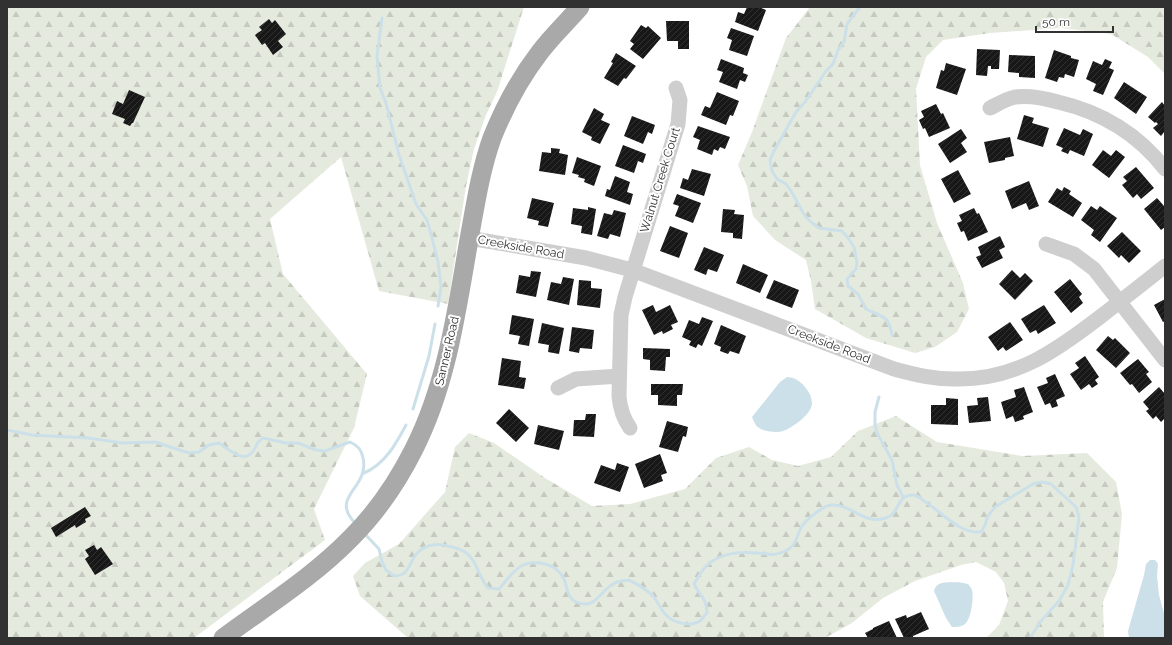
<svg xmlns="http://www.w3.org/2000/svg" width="1172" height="645" viewBox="0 0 1172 645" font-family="Raleway,sans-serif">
	<defs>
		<pattern id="forest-firs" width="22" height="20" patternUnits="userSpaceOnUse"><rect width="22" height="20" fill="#e5eade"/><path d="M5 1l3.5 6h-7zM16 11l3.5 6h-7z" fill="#c5c9bf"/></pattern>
		<pattern id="building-hatch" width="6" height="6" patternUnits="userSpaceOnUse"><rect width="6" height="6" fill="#181818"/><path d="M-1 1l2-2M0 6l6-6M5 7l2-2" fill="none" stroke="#313131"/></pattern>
	</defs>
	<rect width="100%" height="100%" fill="#fff"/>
	<path fill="url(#forest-firs)" d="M 7,7 L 524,7 L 497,92 L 486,115 L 474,149 L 466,186 L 448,304 L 379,291 L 341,157 L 270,219 L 283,274 L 367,374 L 354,428 L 314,509 L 325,540 L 194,638 L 7,638 Z
		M 810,7 L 1162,7 L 1165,9 L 1165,74 L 1148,57 L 1111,34 L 1061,28 L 990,33 L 943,40 L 926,57 L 916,89 L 920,165 L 937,223 L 963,283 L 969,309 L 957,332 L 935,347 L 915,353 L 866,338 L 815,309 L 811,281 L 806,260 L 775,240 L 753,216 L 747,186 L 738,165 L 752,132 L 786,38 Z
		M 896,416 L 937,442 L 1022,456 L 1087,453 L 1116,482 L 1122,514 L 1117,568 L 1103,602 L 1104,638 L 986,638 L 999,625 L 1008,601 L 1004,583 L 996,572 L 976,562 L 961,565 L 915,581 L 883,598 L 852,623 L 825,638 L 408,638 L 360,596 L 353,576 L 365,563 L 399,544 L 445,492 L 455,447 L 469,433 L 494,443 L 545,478 L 592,506 L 630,504 L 685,489 L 716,458 L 749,447 L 772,460 L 798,466 L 831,457 L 858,431 Z"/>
	<path fill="#cce0e9" d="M 787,377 C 794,377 800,381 805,387 C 809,392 812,397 812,404 C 811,415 792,428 783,431 C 778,433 766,432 761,429 C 756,427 754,422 752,417 L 780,382 Z
		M 1150,560 L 1155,560 L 1158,564 L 1157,576 L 1159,595 L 1165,617 L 1165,638 L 1129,638 L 1128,631 L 1144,575 L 1146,564 Z
		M 958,582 L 968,584 C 969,585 972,589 972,590 C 974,598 971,619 965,624 C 961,627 956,627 952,627 L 946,618 L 934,591 C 937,580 948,583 958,582 Z"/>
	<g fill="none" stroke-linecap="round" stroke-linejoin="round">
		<path stroke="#cce0e9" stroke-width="3" d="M 860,7 L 847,24 L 844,42 L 838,50 L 833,64 L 826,71 L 805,102 L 796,112 L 774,151 L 770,160 L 772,171 L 777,179 L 786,184 L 791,191 L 805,216 L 811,222 L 819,228 L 842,231 L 848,238 L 854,247 L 857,263 L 856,269 L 847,279 L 848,286 L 858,294 L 866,309 C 883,318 888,314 892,335
			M 382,18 L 377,56 L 380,88 L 386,103 L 399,155 L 405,172 L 416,204 L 427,220 L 432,238 L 438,262 L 441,287 L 438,306
			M 879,397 L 875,412 L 875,425 L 877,433 L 892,460 L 897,485 L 903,497
			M 413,409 L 429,356 L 435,324
			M 7,430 L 32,435 L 88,438 L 123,443 L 155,442 L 189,453 L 199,452 L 209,445 L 219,443 C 230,450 244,465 254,450 C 257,445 257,441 263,438 L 286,443 L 298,443 L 316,450 L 325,451 L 350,442 C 358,446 361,449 363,458 C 370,489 328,496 356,524
			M 364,473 C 385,464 396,444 406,425
			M 364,533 L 379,549 L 382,562 L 386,570 L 394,576 C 396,576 401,575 403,574 C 408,571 410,564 413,559 C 420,546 434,542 447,546 C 453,547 460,549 465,552 C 477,560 479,578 488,588 L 499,589 C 513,573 520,558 545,564 C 553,566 560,571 564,579 C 567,586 567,598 576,602 C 599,612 600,584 622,581 C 624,581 626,580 628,580 C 633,581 650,592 653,596 C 658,602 660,608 665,614 C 673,623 691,628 701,620 C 703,618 705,615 707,613 C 707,599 700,596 694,584 C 697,580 699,575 702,571 C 714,554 737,551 757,553 C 766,554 775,556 783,552 C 799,545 795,537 802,526 C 807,519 823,506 831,505 C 853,504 862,525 886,518 C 900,514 896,494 914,495 C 918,496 921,498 924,501 C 942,512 959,534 981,532 L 985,525 L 988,516 L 995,507 L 1033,484 L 1042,482 L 1051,484 L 1076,507 L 1079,517 L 1073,565 L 1068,585 L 1059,601 L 1041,621 L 1030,638"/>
	</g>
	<path fill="url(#building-hatch)" d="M 747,7 L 759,7 L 766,10 L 758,31 L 735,22 L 738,12 L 744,14 Z
		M 269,19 L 272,23 L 275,20 L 286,34 L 278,41 L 283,47 L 273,55 L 265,43 L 262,45 L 255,35 L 262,30 L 259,27 Z
		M 666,21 L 689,21 L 689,49 L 678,49 L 678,41 L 667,41 Z
		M 641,25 L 646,28 L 648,26 L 661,38 L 643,59 L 630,49 L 634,44 L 630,41 Z
		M 731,28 L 754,36 L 747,56 L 729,50 L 732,40 L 727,38 Z
		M 977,49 L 1000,50 L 999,69 L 991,69 L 991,66 L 988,66 L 987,76 L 976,75 Z
		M 1054,50 L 1071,56 L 1071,58 L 1079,60 L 1074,77 L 1065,74 L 1064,78 L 1059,77 L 1057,82 L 1045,78 Z
		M 616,53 L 636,66 L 626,79 L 624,78 L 618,86 L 604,78 L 613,63 L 611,62 Z
		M 1009,55 L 1035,56 L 1035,78 L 1019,77 L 1019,73 L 1008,72 Z
		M 721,59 L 744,68 L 743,73 L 748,75 L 745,82 L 740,80 L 737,89 L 719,82 L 723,72 L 717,70 Z
		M 1105,59 L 1112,62 L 1109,68 L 1114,70 L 1103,95 L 1093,91 L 1096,84 L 1086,79 L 1093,61 L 1102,65 Z
		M 946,63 L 966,69 L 957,95 L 936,88 L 941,70 L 944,71 Z
		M 1124,82 L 1147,97 L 1136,114 L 1114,98 Z
		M 129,90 L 145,97 L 133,123 L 132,123 L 130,126 L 123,123 L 125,119 L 112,114 L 117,101 L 123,104 Z
		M 717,92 L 739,101 L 733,116 L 730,115 L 726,125 L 701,115 L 705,106 L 710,108 Z
		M 1162,102 L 1165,106 L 1165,131 L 1161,136 L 1153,128 L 1158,124 L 1156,122 L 1155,123 L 1148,117 Z
		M 936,104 L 941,114 L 943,113 L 950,128 L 929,137 L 925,128 L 923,129 L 919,120 L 924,117 L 921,111 Z
		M 594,108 L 604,114 L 601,120 L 610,124 L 600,144 L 591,140 L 592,137 L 582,132 Z
		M 1024,115 L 1034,118 L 1032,123 L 1049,128 L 1043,147 L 1017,139 Z
		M 632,116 L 655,125 L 652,134 L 648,132 L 643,144 L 624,136 Z
		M 698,126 L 730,137 L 725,149 L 720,147 L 718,151 L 714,149 L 712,155 L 697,149 L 700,140 L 693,137 Z
		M 1064,128 L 1080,135 L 1083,129 L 1093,134 L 1084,156 L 1070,150 L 1068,154 L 1061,151 L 1063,148 L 1056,145 Z
		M 961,129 L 967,138 L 961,143 L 967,152 L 950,163 L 938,144 Z
		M 1010,137 L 1014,156 L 1005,158 L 1005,160 L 989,163 L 984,142 Z
		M 623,145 L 646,154 L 643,163 L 638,161 L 634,173 L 615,166 Z
		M 551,148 L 560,149 L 559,153 L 568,155 L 565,175 L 539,171 L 542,152 L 551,153 Z
		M 1103,150 L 1111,156 L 1116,150 L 1125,157 L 1109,178 L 1092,165 Z
		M 577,157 L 601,166 L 594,186 L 584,182 L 585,179 L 578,177 L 579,175 L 572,173 Z
		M 1136,167 L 1154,188 L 1141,199 L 1137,194 L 1133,198 L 1122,185 L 1127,181 L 1123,177 Z
		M 692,169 L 711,174 L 704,196 L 680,188 L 683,178 L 688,180 Z
		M 958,170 L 971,194 L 954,203 L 941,179 Z
		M 615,176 L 630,182 L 627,192 L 633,194 L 630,205 L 605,196 L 607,189 L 610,190 Z
		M 1029,181 L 1039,206 L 1029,210 L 1026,203 L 1012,209 L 1005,191 Z
		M 1064,187 L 1071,191 L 1069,194 L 1082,203 L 1073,217 L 1048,202 L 1057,188 L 1062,191 Z
		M 677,194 L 701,203 L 693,223 L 675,216 L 679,206 L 673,204 Z
		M 532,198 L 554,203 L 548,227 L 538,225 L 539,221 L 527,218 Z
		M 1157,198 L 1164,206 L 1165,205 L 1165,227 L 1161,230 L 1144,209 Z
		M 1091,206 L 1097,210 L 1100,206 L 1117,218 L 1100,242 L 1091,235 L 1094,230 L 1081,220 Z
		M 588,207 L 596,209 L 592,235 L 581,233 L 582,226 L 571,224 L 573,208 L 588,210 Z
		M 974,208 L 977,214 L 979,213 L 988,232 L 968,241 L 964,231 L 961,232 L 957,223 L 962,221 L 959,215 Z
		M 723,209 L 735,210 L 734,214 L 744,215 L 742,239 L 733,238 L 733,233 L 721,232 Z
		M 614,210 L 626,213 L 620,237 L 610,234 L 608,239 L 597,236 L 604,213 L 612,215 Z
		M 670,226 L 688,233 L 679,258 L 660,251 Z
		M 1122,232 L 1141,251 L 1129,263 L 1121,255 L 1119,258 L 1107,246 Z
		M 1000,236 L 1005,247 L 999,250 L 1003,258 L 982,268 L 976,257 L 981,255 L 978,247 Z
		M 704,247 L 724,255 L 717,272 L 708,269 L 706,275 L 694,270 Z
		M 743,264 L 768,275 L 760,293 L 736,283 Z
		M 1012,270 L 1020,278 L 1025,273 L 1033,281 L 1015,300 L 999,284 Z
		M 531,271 L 541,272 L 536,297 L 516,293 L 519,275 L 530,277 Z
		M 563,277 L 574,279 L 569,305 L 547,300 L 551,282 L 561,284 Z
		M 1070,279 L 1082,294 L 1079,297 L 1083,303 L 1071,313 L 1054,292 Z
		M 579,280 L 591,281 L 591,288 L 602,289 L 600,308 L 577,305 Z
		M 774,280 L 799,290 L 792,308 L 766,298 Z
		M 1165,299 L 1165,321 L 1163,322 L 1154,305 Z
		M 653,305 L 656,312 L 670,305 L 678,322 L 671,325 L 673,329 L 663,334 L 662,331 L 654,335 L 642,310 Z
		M 1044,305 L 1056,323 L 1038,334 L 1036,330 L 1030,333 L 1021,319 Z
		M 512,315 L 534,319 L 529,346 L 518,344 L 520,336 L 509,334 Z
		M 702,317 L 713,321 L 702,346 L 698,344 L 696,348 L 689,345 L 691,341 L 682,337 L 689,320 L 699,324 Z
		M 1010,322 L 1023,340 L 1006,351 L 1003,347 L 998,351 L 988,337 Z
		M 542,323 L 564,328 L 559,354 L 548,352 L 549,345 L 538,343 Z
		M 721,325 L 746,336 L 739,354 L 730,351 L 728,354 L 720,351 L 721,347 L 714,344 Z
		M 572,327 L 594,330 L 592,349 L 580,348 L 579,353 L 569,351 Z
		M 1108,336 L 1113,340 L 1115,338 L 1130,353 L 1116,368 L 1096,350 Z
		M 643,348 L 670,349 L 670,357 L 666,357 L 665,371 L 650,370 L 650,360 L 643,359 Z
		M 1085,356 L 1099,377 L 1095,380 L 1098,384 L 1092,388 L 1089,384 L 1081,390 L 1070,374 L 1079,368 L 1075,363 Z
		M 502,358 L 521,361 L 519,377 L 526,378 L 524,389 L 498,385 Z
		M 1138,359 L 1149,372 L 1146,374 L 1152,382 L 1139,393 L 1132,384 L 1130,385 L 1120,373 Z
		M 1055,374 L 1065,396 L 1056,400 L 1058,406 L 1052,408 L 1050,403 L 1045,405 L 1037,387 L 1048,383 L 1046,378 Z
		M 651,384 L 683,384 L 682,395 L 677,395 L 677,406 L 658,405 L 658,395 L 651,395 Z
		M 1024,387 L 1033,412 L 1023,416 L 1024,419 L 1015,422 L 1013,416 L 1006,419 L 1001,402 L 1016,397 L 1014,390 Z
		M 1159,387 L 1165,394 L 1165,418 L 1161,422 L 1156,416 L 1153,419 L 1146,411 L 1149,409 L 1143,402 Z
		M 988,397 L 991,421 L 969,423 L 967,406 L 978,405 L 977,398 Z
		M 946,398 L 958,399 L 958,425 L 931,424 L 931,405 L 946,405 Z
		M 509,409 L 529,428 L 516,442 L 496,423 Z
		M 586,414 L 596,414 L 594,437 L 573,436 L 574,420 L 585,420 Z
		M 667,421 L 688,427 L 686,437 L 683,436 L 678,452 L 659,447 Z
		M 538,425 L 564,431 L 559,450 L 534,444 Z
		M 660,454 L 667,473 L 661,475 L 663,481 L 644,488 L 635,464 Z
		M 617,463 L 629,467 L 620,492 L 594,483 L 601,465 L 615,470 Z
		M 85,507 L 91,516 L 85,519 L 86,522 L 76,528 L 75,525 L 56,537 L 51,528 Z
		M 94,545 L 97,550 L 101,547 L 113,564 L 95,575 L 85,559 L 89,556 L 85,550 Z
		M 921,612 L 929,629 L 913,636 L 913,638 L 904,638 L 895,619 L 906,615 L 907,618 Z
		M 889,621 L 897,638 L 868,638 L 865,633 L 873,629 L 873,628 Z"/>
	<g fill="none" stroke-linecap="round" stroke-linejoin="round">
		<path stroke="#cecece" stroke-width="15" d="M 990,108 C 998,104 1006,99 1015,97 C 1029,95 1044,98 1058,102 C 1101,112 1138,134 1165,169
			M 469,238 L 586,258 L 632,270 L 894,369 C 916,375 937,380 960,379 C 1017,379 1057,350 1100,317 C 1122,300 1144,283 1165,266
			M 1046,244 L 1074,254 L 1094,269 L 1165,360
			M 558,388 L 576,379 L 619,376
			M 630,428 C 623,418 620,409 619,396 L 621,315 L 625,297 L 678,124 L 680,100 L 676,88"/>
		<path stroke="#a9a9a9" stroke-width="19" d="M 223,638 C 266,606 313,577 351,538 C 376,513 398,481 414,449 C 448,382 457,307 470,234 C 476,201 481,169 492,138 C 504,108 520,78 540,52 C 552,36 567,22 580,7"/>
	</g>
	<g text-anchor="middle" stroke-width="4" stroke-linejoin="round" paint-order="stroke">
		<g font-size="12" fill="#313131" stroke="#fff">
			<text transform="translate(660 180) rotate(-73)" y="4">Walnut Creek Court</text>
			<text transform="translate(521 247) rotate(10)" y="4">Creekside Road</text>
			<text transform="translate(829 344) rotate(21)" y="4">Creekside Road</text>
			<text transform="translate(447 351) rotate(-77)" y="4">Sanner Road</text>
		</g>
	</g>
	<rect width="1172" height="645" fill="none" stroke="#313131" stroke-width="16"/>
	<path d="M1036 26v6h77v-6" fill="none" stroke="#313131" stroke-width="2"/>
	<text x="1042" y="26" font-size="12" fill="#313131" stroke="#ffffff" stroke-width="3" paint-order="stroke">50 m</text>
</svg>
